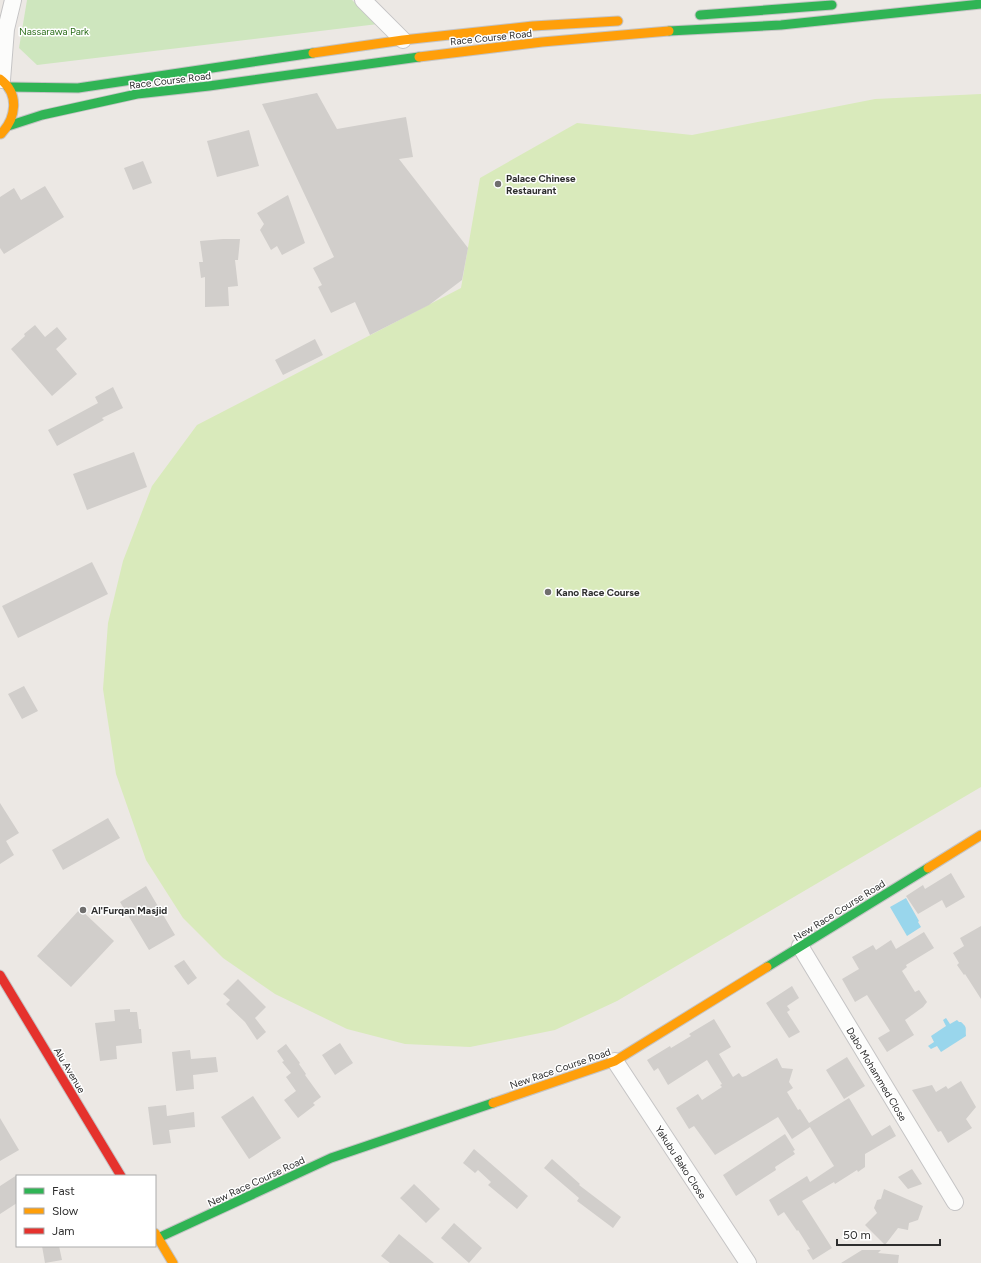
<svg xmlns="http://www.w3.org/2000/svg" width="981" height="1263" viewBox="0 0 981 1263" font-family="Figtree,sans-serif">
	<rect width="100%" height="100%" fill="#ece8e4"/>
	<path fill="#cee6be" d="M 27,0 L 352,0 L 378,24 L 37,65 L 19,48 Z"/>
	<path fill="#d9eabb" d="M 981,94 L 981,787 L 617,1001 L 555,1030 L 470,1047 L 405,1044 L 347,1029 L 275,994 L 223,958 L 183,918 L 146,860 L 116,774 L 103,689 L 108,623 L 123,561 L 152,486 L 197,425 L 461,288 L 480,178 L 577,123 L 692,135 L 875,99 Z"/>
	<path fill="#99d6ec" d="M 906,898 L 919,921 L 918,922 L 921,927 L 907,936 L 890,907 Z
		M 946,1018 L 950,1024 L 957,1020 L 959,1022 L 961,1022 C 968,1028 965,1028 966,1036 L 941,1052 L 937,1046 L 931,1049 L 928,1046 L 934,1042 L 931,1036 L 946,1026 L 943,1020 Z"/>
	<path fill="#d1cecb" d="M 317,93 L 337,129 L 406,117 L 413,157 L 399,159 L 468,248 L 462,280 L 429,305 L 370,335 L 355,302 L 331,313 L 318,287 L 322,285 L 313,268 L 334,257 L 262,104 Z
		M 249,130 L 259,166 L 217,177 L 207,141 Z
		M 143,161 L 152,183 L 133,190 L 124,168 Z
		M 45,186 L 64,217 L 4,254 L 0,248 L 0,197 L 14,188 L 21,200 Z
		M 288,195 L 305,243 L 282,255 L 277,246 L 271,250 L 260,230 L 264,224 L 257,213 Z
		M 223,239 L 240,239 L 238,260 L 235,260 L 238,286 L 228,287 L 229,306 L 205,307 L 205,277 L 201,278 L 199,262 L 203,262 L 200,241 Z
		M 35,325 L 45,337 L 57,327 L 67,339 L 56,349 L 77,374 L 52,396 L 11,349 L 25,336 L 24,334 Z
		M 315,339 L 323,355 L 283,375 L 275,360 Z
		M 113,387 L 123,408 L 102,418 L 104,420 L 57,446 L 48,430 L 98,403 L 95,397 Z
		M 134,452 L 147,487 L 87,510 L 73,474 Z
		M 92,562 L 108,594 L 18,638 L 2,606 Z
		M 24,686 L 38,711 L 22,719 L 8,694 Z
		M 0,803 L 19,833 L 6,841 L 14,855 L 0,864 Z
		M 108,818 L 120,838 L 63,870 L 52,850 Z
		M 951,873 L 965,897 L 946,908 L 942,900 L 918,914 L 906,896 L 923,885 L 925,889 Z
		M 146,886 L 175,935 L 149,950 L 120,902 Z
		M 80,909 L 114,941 L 71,987 L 37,956 Z
		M 981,926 L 981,999 L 965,974 L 964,975 L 957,965 L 959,963 L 953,953 L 964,946 L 960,938 Z
		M 924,932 L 934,948 L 906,965 L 907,967 L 902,971 L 915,992 L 919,990 L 927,1002 L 923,1007 L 905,1020 L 914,1035 L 887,1052 L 878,1038 L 890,1031 L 867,995 L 855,1002 L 842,979 L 859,969 L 852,957 L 873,945 L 876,950 L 891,940 L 896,949 Z
		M 184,960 L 197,978 L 188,985 L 174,966 Z
		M 238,979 L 266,1007 L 255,1018 L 266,1032 L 257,1040 L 245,1022 L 226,1004 L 230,1000 L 223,994 Z
		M 792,986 L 799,998 L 787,1006 L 790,1010 L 787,1012 L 800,1032 L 789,1038 L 766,1003 Z
		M 130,1009 L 130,1012 L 137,1012 L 139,1029 L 141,1029 L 142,1043 L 116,1046 L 117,1059 L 100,1061 L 95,1023 L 115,1021 L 114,1010 Z
		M 714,1019 L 731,1047 L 719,1054 L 733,1077 L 739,1073 L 742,1077 L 746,1076 L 777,1058 L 782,1068 L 793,1069 L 789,1082 L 793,1088 L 787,1092 L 798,1110 L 800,1109 L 809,1123 L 849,1098 L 872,1136 L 890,1125 L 896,1136 L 865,1154 L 865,1167 L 858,1172 L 857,1170 L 835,1184 L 834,1182 L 802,1201 L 832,1248 L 813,1260 L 807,1250 L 810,1249 L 798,1230 L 797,1231 L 784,1212 L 778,1216 L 769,1200 L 807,1176 L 810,1182 L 834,1166 L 810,1127 L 792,1139 L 778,1117 L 715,1155 L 694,1126 L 689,1129 L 676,1108 L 698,1094 L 702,1100 L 722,1087 L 720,1085 L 722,1084 L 707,1060 L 668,1085 L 658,1068 L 654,1071 L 647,1060 L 670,1046 L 671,1048 L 691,1036 L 689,1034 Z
		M 340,1043 L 353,1063 L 335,1075 L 322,1055 Z
		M 286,1044 L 300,1063 L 299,1064 L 306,1074 L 305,1075 L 321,1097 L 313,1103 L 315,1105 L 298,1118 L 284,1100 L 296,1091 L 286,1077 L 291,1073 L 282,1062 L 284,1061 L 277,1051 Z
		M 190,1050 L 191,1059 L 216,1057 L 218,1072 L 193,1075 L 194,1089 L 176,1091 L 172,1052 Z
		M 847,1057 L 865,1086 L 844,1099 L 826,1070 Z
		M 961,1081 L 976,1107 L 966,1119 L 972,1128 L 948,1143 L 941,1131 L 938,1132 L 912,1090 L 932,1085 L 936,1092 L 946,1086 L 948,1089 Z
		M 253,1096 L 281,1138 L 249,1159 L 221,1117 Z
		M 166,1105 L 167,1116 L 194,1112 L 195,1127 L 169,1130 L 171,1143 L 153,1145 L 148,1107 Z
		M 0,1118 L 19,1150 L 0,1161 Z
		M 785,1134 L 795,1150 L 793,1151 L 795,1154 L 775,1167 L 776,1170 L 736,1196 L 723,1175 Z
		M 474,1149 L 528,1196 L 517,1209 L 488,1185 L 491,1182 L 478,1170 L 475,1173 L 463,1163 Z
		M 552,1159 L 580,1184 L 579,1185 L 621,1217 L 613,1228 L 577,1201 L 579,1198 L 544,1168 Z
		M 912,1169 L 922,1184 L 908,1189 L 898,1177 Z
		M 17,1175 L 17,1203 L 0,1214 L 0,1186 Z
		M 414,1184 L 440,1209 L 426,1223 L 400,1198 Z
		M 884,1189 L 923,1206 L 918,1220 L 909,1223 L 908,1230 L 898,1228 L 885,1245 L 865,1225 L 877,1213 L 874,1208 L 877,1200 L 881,1199 Z
		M 454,1223 L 482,1248 L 469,1263 L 441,1238 Z
		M 399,1234 L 434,1263 L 390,1263 L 381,1256 Z
		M 42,1246 L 59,1246 L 62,1260 L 45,1263 Z
		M 862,1250 L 881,1250 L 878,1253 L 899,1255 L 898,1263 L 841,1263 Z"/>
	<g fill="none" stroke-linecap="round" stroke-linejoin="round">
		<g stroke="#c5c4c5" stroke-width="18">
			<path id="street" d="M 363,0 L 403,40
				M 0,37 L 6,29 L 13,0
				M 2,80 L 6,29
				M 800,946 L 955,1202
				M 615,1061 L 748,1263"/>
		</g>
		<g stroke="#c5c4c5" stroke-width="11">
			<path id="fast" d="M 700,15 L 832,5
				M 669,31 L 781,25 L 981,4
				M 8,87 L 78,88 L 313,53
				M 8,126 L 42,115 L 137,94 L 209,86 L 419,57
				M 767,967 L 928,868
				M 158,1238 L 331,1158 L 493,1103"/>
		</g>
		<g stroke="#c5c4c5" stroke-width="11">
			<path id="slow" d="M 313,53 L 403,40 L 533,26 L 618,21
				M 419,57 L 542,42 L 669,31
				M 0,79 C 20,94 16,118 1,134
				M 928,868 L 981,835
				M 493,1103 L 615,1061 L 767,967
				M 155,1233 L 173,1263"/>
		</g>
		<g stroke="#c5c4c5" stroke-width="11">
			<path id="jam" d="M 0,975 L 121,1176"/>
		</g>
		<use href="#street" stroke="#fcfcfb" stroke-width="16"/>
		<use href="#fast" stroke="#30b455" stroke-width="9"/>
		<use href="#slow" stroke="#ff9f0a" stroke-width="9"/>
		<use href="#jam" stroke="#e5322d" stroke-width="9"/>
	</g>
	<g fill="#706f6e" stroke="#fff" stroke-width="1.5">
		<circle cx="498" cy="184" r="4"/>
		<circle cx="548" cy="592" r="4"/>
		<circle cx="83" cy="910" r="4"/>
	</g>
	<g text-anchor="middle" stroke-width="3" stroke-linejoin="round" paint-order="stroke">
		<g font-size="10" fill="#2c6e1b" stroke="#fff">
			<text x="54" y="35">Nassarawa Park</text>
		</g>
		<g font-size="10" fill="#2e2e2e" stroke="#fff">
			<text transform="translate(491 37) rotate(-6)" y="4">Race Course Road</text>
			<text transform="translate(170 80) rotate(-7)" y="4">Race Course Road</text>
			<text transform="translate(839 910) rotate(-32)" y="4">New Race Course Road</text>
			<text transform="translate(560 1068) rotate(-19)" y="4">New Race Course Road</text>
			<text transform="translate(70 1070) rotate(59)" y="4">Alu Avenue</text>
			<text transform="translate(877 1074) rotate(59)" y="4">Dabo Mohammed Close</text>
			<text transform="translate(681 1162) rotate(57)" y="4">Yakubu Bako Close</text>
			<text transform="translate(256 1181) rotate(-25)" y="4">New Race Course Road</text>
		</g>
		<g font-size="10" font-weight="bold" fill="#2e2e2e" stroke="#fff" text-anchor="start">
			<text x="506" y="182">Palace Chinese<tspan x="506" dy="12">Restaurant</tspan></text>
			<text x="556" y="596">Kano Race Course</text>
			<text x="91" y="914">Al'Furqan Masjid</text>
		</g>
	</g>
	<rect x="16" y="1175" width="140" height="72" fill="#ffffff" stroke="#ababab"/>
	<rect x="24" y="1188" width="20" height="6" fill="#30b455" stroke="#ababab"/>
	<text x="52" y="1195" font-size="12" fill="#2e2e2e">Fast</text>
	<rect x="24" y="1208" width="20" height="6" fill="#ff9f0a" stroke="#ababab"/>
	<text x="52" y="1215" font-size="12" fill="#2e2e2e">Slow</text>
	<rect x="24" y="1228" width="20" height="6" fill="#e5322d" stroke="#ababab"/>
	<text x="52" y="1235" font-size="12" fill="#2e2e2e">Jam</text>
	<path d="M837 1239v6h103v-6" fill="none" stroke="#2e2e2e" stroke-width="2"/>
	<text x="843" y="1239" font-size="12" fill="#2e2e2e" stroke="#ffffff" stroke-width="3" paint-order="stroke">50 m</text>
</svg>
